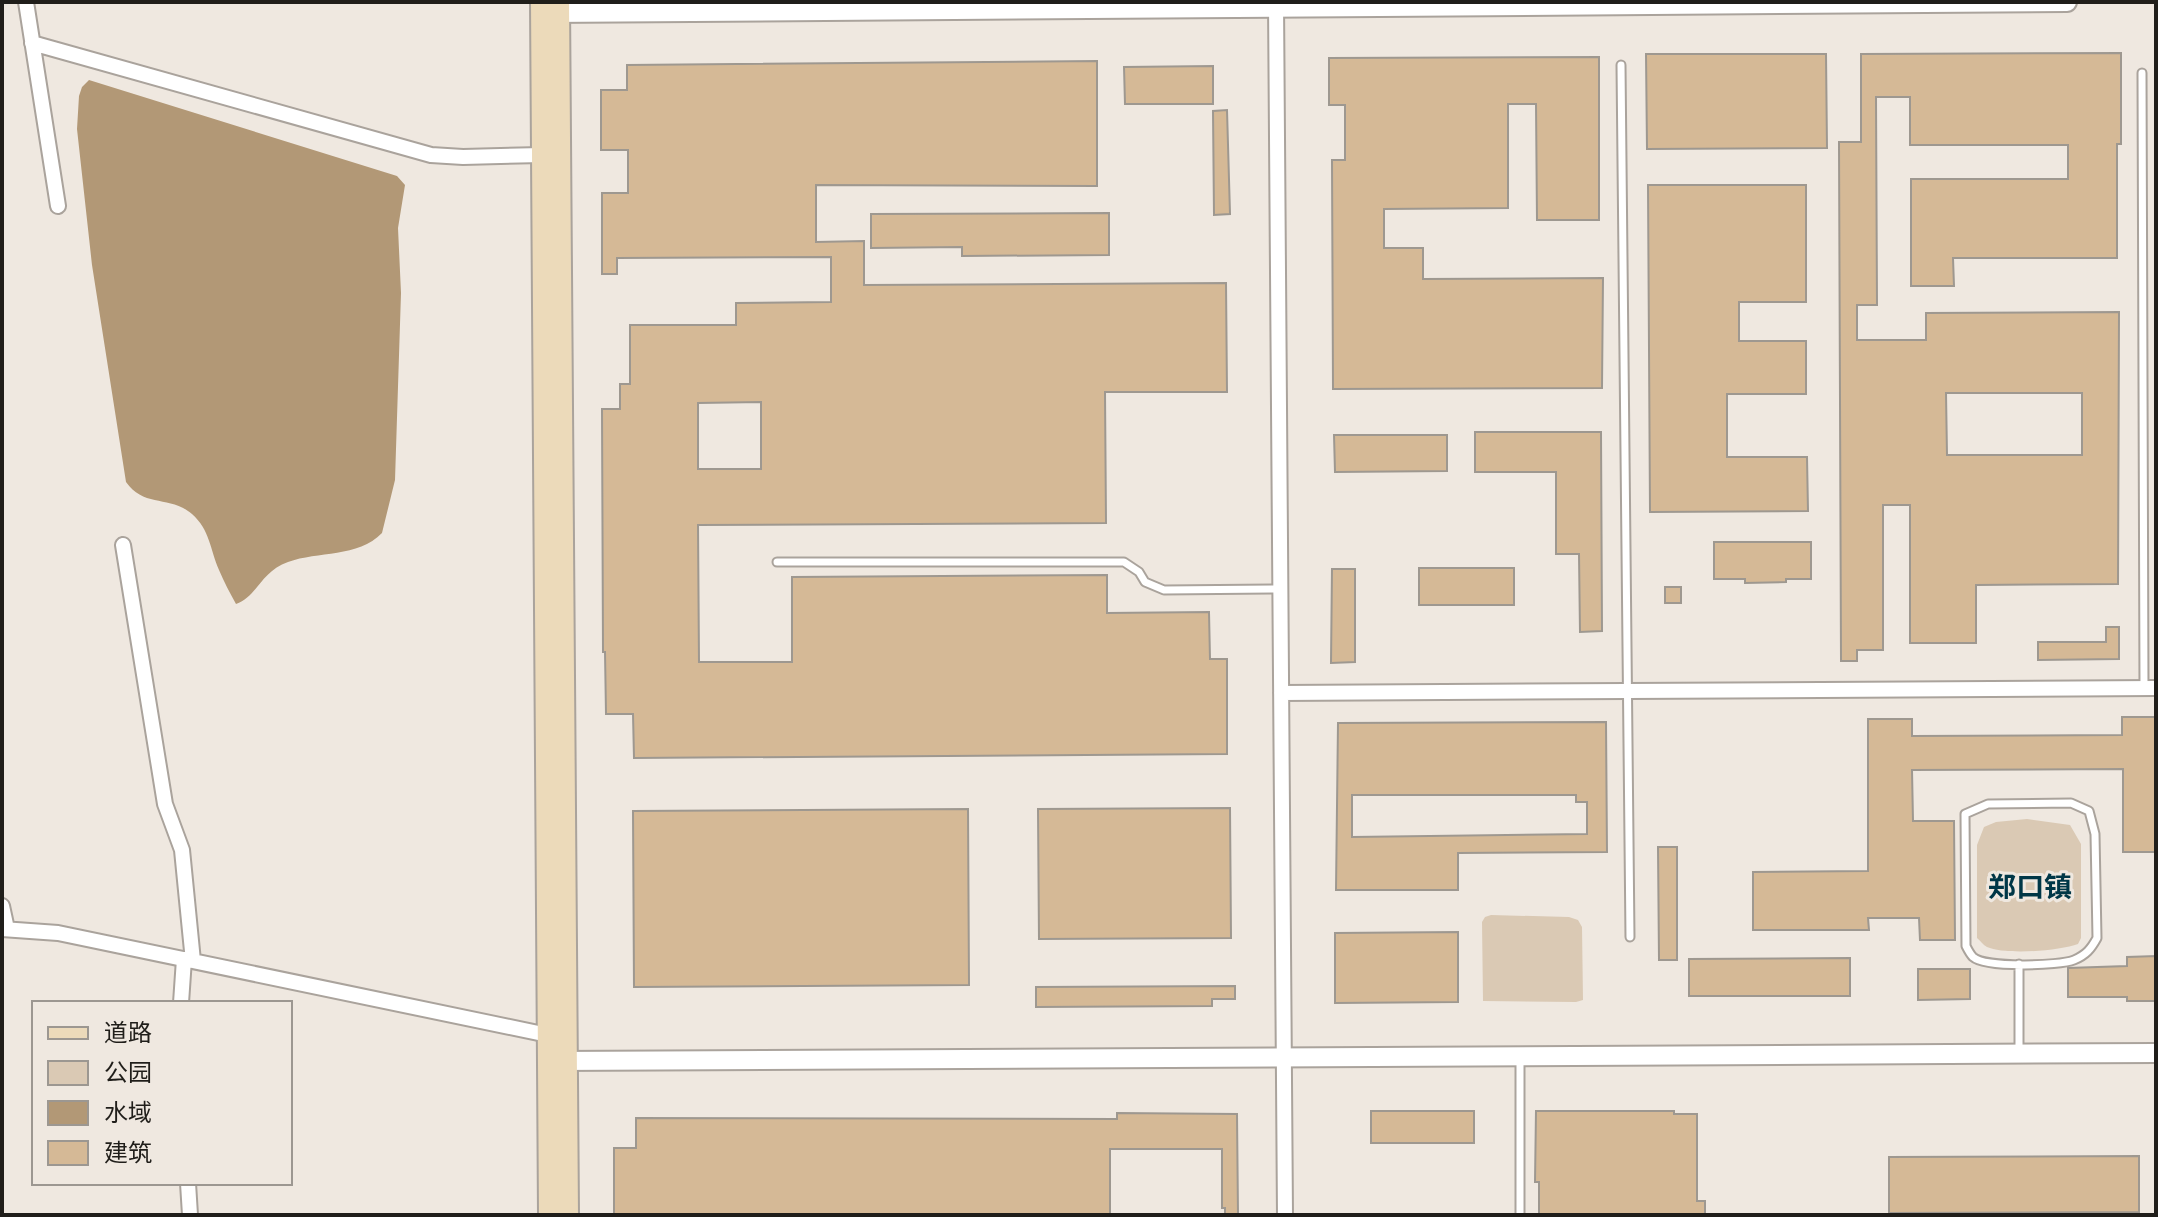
<svg xmlns="http://www.w3.org/2000/svg" width="2158" height="1217" viewBox="0 0 2158 1217" font-family="'Noto Sans','Noto Sans SC',sans-serif">
	<rect width="100%" height="100%" fill="#efe8e0"/>
	<path fill="#dac9b4" d="M 2027,819 L 2070,825 L 2081,844 L 2081,938 L 2078,944 C 2059,951 2005,955 1987,947 C 1983,945 1981,941 1977,938 L 1977,845 L 1984,827 L 1996,822 Z
		M 1491,915 L 1569,917 L 1578,920 L 1582,927 L 1583,1000 L 1576,1002 L 1483,1001 L 1482,922 L 1485,917 Z"/>
	<path fill="#b29876" d="M 89,80 L 397,176 L 405,185 L 398,228 L 401,293 L 395,480 L 382,533 C 358,558 318,551 288,562 C 261,571 257,597 236,604 C 230,593 224,582 219,570 C 210,549 210,530 192,514 C 170,495 144,508 126,482 L 92,265 L 77,129 L 79,96 L 82,87 Z"/>
	<path fill="#d5b996" stroke="#9e9890" stroke-width="2" fill-rule="evenodd" d="M 2121,53 L 2121,144 L 2117,144 L 2117,258 L 1953,258 L 1954,286 L 1911,286 L 1911,179 L 2068,179 L 2068,145 L 1910,145 L 1910,97 L 1876,97 L 1877,305 L 1857,305 L 1857,340 L 1926,340 L 1926,313 L 2119,312 L 2118,584 L 1976,585 L 1976,643 L 1910,643 L 1910,505 L 1883,505 L 1883,650 L 1857,650 L 1857,661 L 1841,661 L 1839,142 L 1861,142 L 1861,54 ZM 1946,393 L 2082,393 L 2082,455 L 1947,455 Z
		M 1646,54 L 1826,54 L 1827,148 L 1647,149 Z
		M 1599,57 L 1599,220 L 1537,220 L 1536,104 L 1508,104 L 1508,208 L 1384,209 L 1384,248 L 1423,248 L 1423,279 L 1603,278 L 1602,388 L 1333,389 L 1332,160 L 1345,160 L 1345,105 L 1329,105 L 1329,58 Z
		M 1097,61 L 1097,186 L 816,185 L 816,242 L 864,241 L 864,285 L 1226,283 L 1227,392 L 1105,392 L 1106,523 L 698,525 L 699,662 L 792,662 L 792,577 L 1107,575 L 1107,613 L 1209,612 L 1210,659 L 1227,659 L 1227,754 L 634,758 L 633,714 L 606,714 L 605,652 L 603,652 L 602,409 L 620,409 L 620,384 L 630,384 L 630,325 L 736,325 L 736,303 L 831,302 L 831,257 L 617,258 L 617,274 L 602,274 L 602,193 L 628,193 L 628,150 L 601,150 L 601,90 L 627,90 L 627,65 ZM 761,402 L 761,469 L 698,469 L 698,403 Z
		M 1213,66 L 1213,104 L 1125,104 L 1124,67 Z
		M 1227,110 L 1230,214 L 1214,215 L 1213,111 Z
		M 1648,185 L 1806,185 L 1806,302 L 1739,302 L 1739,341 L 1806,341 L 1806,394 L 1727,394 L 1727,457 L 1807,457 L 1808,511 L 1650,512 Z
		M 1109,213 L 1109,255 L 962,256 L 962,247 L 871,248 L 871,214 Z
		M 1475,432 L 1601,432 L 1602,631 L 1580,632 L 1579,554 L 1556,554 L 1556,472 L 1475,472 Z
		M 1334,435 L 1447,435 L 1447,471 L 1335,472 Z
		M 1714,542 L 1811,542 L 1811,579 L 1786,579 L 1786,582 L 1745,583 L 1745,579 L 1714,579 Z
		M 1419,568 L 1514,568 L 1514,605 L 1419,605 Z
		M 1332,569 L 1355,569 L 1355,662 L 1331,663 Z
		M 1665,587 L 1681,587 L 1681,603 L 1665,603 Z
		M 2106,627 L 2119,627 L 2119,659 L 2038,660 L 2038,642 L 2106,642 Z
		M 2122,717 L 2156,717 L 2156,852 L 2123,852 L 2123,769 L 1912,770 L 1913,821 L 1954,821 L 1955,940 L 1920,940 L 1919,918 L 1868,918 L 1869,930 L 1753,930 L 1753,872 L 1868,871 L 1868,719 L 1912,719 L 1912,736 L 2122,735 Z
		M 1606,722 L 1607,852 L 1458,853 L 1458,890 L 1336,890 L 1338,723 ZM 1352,795 L 1576,795 L 1576,802 L 1587,802 L 1587,834 L 1352,837 Z
		M 1230,808 L 1231,938 L 1039,939 L 1038,809 Z
		M 968,809 L 969,985 L 634,987 L 633,811 Z
		M 1658,847 L 1677,847 L 1677,960 L 1659,960 Z
		M 1458,932 L 1458,1002 L 1335,1003 L 1335,933 Z
		M 2156,956 L 2156,1001 L 2127,1001 L 2127,997 L 2068,997 L 2068,968 L 2127,966 L 2127,957 Z
		M 1850,958 L 1850,996 L 1689,996 L 1689,959 Z
		M 1918,969 L 1970,969 L 1970,999 L 1918,1000 Z
		M 1235,986 L 1235,999 L 1212,999 L 1212,1006 L 1036,1007 L 1036,987 Z
		M 1371,1111 L 1474,1111 L 1474,1143 L 1371,1143 Z
		M 1536,1111 L 1674,1111 L 1674,1114 L 1697,1114 L 1697,1201 L 1705,1201 L 1705,1215 L 1539,1215 L 1539,1182 L 1535,1182 Z
		M 1117,1113 L 1237,1114 L 1238,1215 L 1225,1215 L 1225,1208 L 1222,1208 L 1222,1149 L 1110,1149 L 1110,1215 L 614,1215 L 614,1148 L 636,1148 L 636,1118 L 1117,1119 Z
		M 2139,1156 L 2139,1212 L 1889,1213 L 1889,1157 Z"/>
	<g fill="none" stroke-linecap="round" stroke-linejoin="round">
		<g stroke="#aaa39c" stroke-width="11">
			<path id="service" d="M 1621,65 L 1630,937
				M 2142,73 L 2144,688
				M 777,562 L 1124,562 L 1139,572 L 1145,582 L 1164,590 L 1281,589
				M 2071,803 L 2089,811 L 2095,834 L 2097,938 C 2091,949 2086,955 2074,960 C 2059,966 1985,968 1973,957 C 1970,954 1968,950 1966,946 L 1965,814 L 1988,804 Z
				M 2019,964 L 2019,1053
				M 1520,1215 L 1520,1057"/>
		</g>
		<g stroke="#aaa39c" stroke-width="18">
			<path id="minor" d="M 26,2 L 58,206
				M 1276,2 L 1285,1215
				M 32,43 L 431,155 L 463,157 L 542,155
				M 123,545 L 165,804 L 182,850 L 193,961
				M 1281,693 L 2156,688
				M 2,906 L 7,929
				M 2,929 L 58,933 L 548,1035
				M 181,1003 L 184,959
				M 188,1183 L 190,1215"/>
		</g>
		<g stroke="#aaa39c" stroke-width="22">
			<path id="tertiary" d="M 548,13 L 2067,2
				M 555,1061 L 2156,1053"/>
		</g>
		<g stroke="#aaa39c" stroke-width="24">
			<path id="secondary" d="M 541,2 L 549,1215
				M 559,2 L 568,1215"/>
		</g>
		<use href="#service" stroke="#fff" stroke-width="7"/>
		<use href="#minor" stroke="#fff" stroke-width="14"/>
		<use href="#tertiary" stroke="#fff" stroke-width="18"/>
		<use href="#secondary" stroke="#ecdaba" stroke-width="20"/>
	</g>
	<g text-anchor="middle" stroke-width="6" stroke-linejoin="round" paint-order="stroke">
		<g font-size="28" font-weight="bold" fill="#003747" stroke="#efe8e0">
			<text x="2030" y="897">郑口镇</text>
		</g>
	</g>
	<rect width="2158" height="1217" fill="none" stroke="#201e1a" stroke-width="8"/>
	<rect x="32" y="1001" width="260" height="184" fill="#efe8e0" stroke="#9c9791" stroke-width="2"/>
	<rect x="48" y="1027" width="40" height="12" fill="#ecdaba" stroke="#9c9791" stroke-width="2"/>
	<text x="104" y="1041" font-size="24" fill="#201e1a">道路</text>
	<rect x="48" y="1061" width="40" height="24" fill="#dac9b4" stroke="#9c9791" stroke-width="2"/>
	<text x="104" y="1081" font-size="24" fill="#201e1a">公园</text>
	<rect x="48" y="1101" width="40" height="24" fill="#b29876" stroke="#9c9791" stroke-width="2"/>
	<text x="104" y="1121" font-size="24" fill="#201e1a">水域</text>
	<rect x="48" y="1141" width="40" height="24" fill="#d5b996" stroke="#9c9791" stroke-width="2"/>
	<text x="104" y="1161" font-size="24" fill="#201e1a">建筑</text>
</svg>
